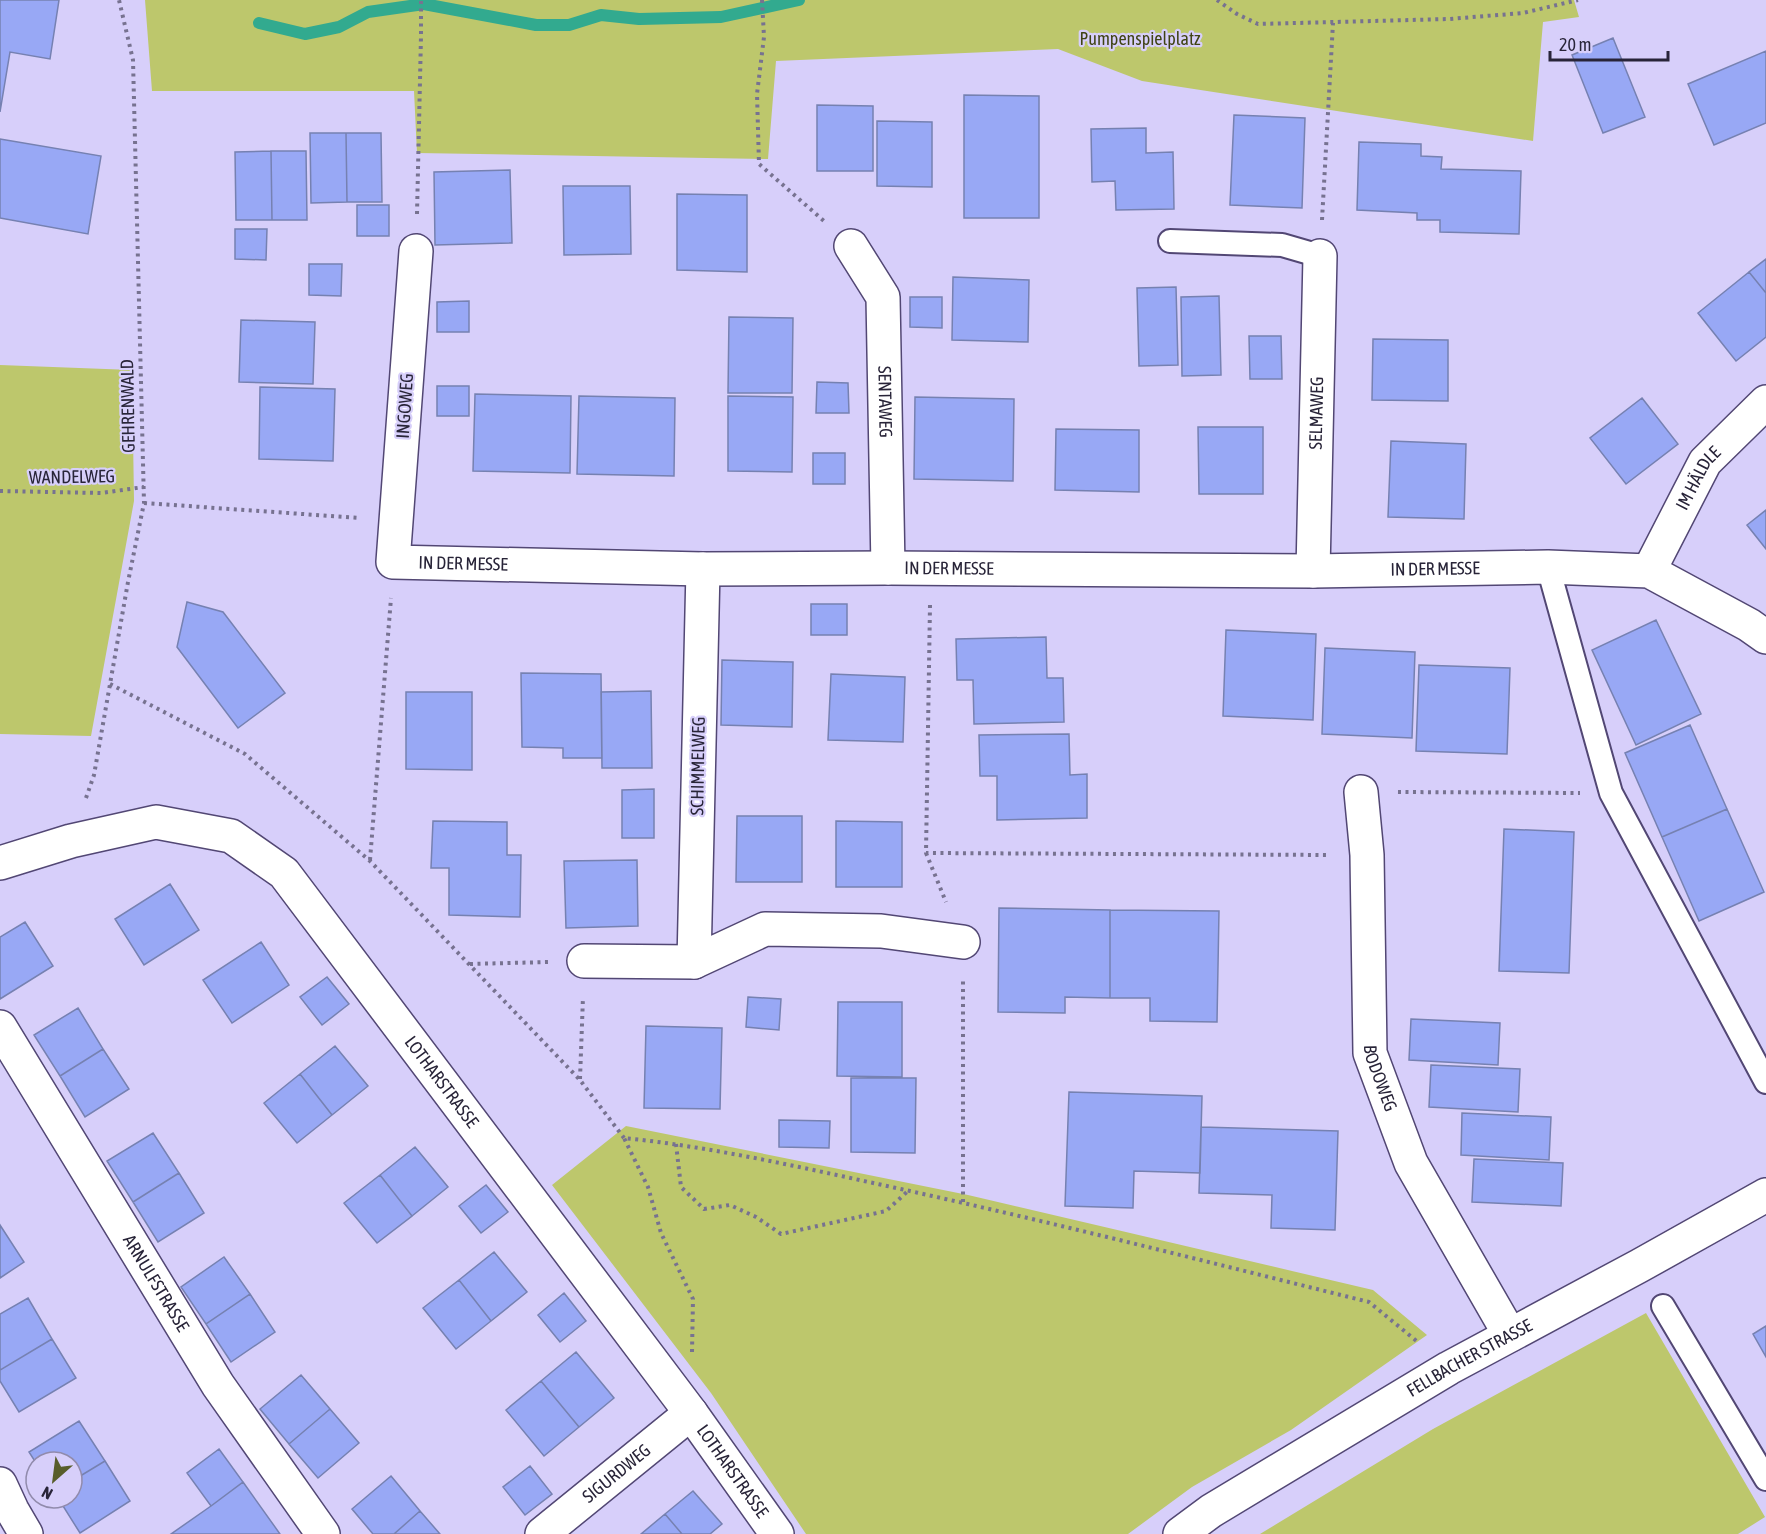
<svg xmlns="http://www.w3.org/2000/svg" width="1766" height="1534" viewBox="0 0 1766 1534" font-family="'Asap Condensed',sans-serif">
	<rect width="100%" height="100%" fill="#d7cffa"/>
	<path fill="#bdc76c" d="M 145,0 L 1574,0 L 1579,17 L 1543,22 L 1533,141 L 1142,81 L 1058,49 L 776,61 L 768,159 L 417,153 L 414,91 L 152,91 Z
		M 0,365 L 132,370 L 134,501 L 91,736 L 0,734 Z
		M 626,1126 L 968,1195 L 1373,1290 L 1427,1335 L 1291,1430 L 1192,1487 L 1128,1534 L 806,1534 L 711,1393 L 552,1185 Z
		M 1646,1313 L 1765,1517 L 1738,1534 L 1260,1534 L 1433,1429 Z"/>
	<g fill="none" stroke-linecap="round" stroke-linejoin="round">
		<path stroke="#32aa8f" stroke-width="12" d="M 259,23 L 305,34 L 339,27 L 368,12 L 424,4 L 536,25 L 569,25 L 601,15 L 639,19 L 721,17 L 799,0"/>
	</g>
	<path fill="#98a8f5" stroke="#7681b1" stroke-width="1.5" d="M 0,0 L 59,0 L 50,59 L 10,52 L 0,112 Z
		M 1613,38 L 1645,117 L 1603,133 L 1572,55 Z
		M 1766,51 L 1766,123 L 1714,145 L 1688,84 Z
		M 964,95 L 1039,96 L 1039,218 L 964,218 Z
		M 817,105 L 873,106 L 873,171 L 817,171 Z
		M 1234,115 L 1305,118 L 1302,208 L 1230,205 Z
		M 877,121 L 932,122 L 932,187 L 877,186 Z
		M 1146,128 L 1146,153 L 1173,152 L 1174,209 L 1116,210 L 1115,181 L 1092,182 L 1091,129 Z
		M 310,133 L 346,133 L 347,202 L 311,203 Z
		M 346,133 L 381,133 L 382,202 L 347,202 Z
		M 0,139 L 101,156 L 88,234 L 0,218 Z
		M 1359,142 L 1421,144 L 1421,156 L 1442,157 L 1441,169 L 1521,171 L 1519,234 L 1440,232 L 1440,220 L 1417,220 L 1417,213 L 1357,210 Z
		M 271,151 L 306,151 L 307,220 L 272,220 Z
		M 271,151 L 272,220 L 236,220 L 235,152 Z
		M 510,170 L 512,243 L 435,245 L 434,172 Z
		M 563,186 L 630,186 L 631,254 L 564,255 Z
		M 677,194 L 747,195 L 747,272 L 677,270 Z
		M 357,205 L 389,205 L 389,236 L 357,236 Z
		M 235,229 L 267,229 L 266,260 L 235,259 Z
		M 1766,259 L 1766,293 L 1749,272 Z
		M 309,264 L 342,264 L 341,296 L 309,295 Z
		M 1749,272 L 1766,293 L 1766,337 L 1736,361 L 1698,313 Z
		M 953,277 L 1029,280 L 1028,342 L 952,340 Z
		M 1176,287 L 1178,365 L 1139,366 L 1137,288 Z
		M 1219,296 L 1221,375 L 1182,376 L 1181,297 Z
		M 910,297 L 942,297 L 942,328 L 910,327 Z
		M 469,301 L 469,332 L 437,332 L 437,302 Z
		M 729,317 L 793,318 L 792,393 L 728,393 Z
		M 241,320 L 315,322 L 313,384 L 239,382 Z
		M 1249,336 L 1281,336 L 1282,379 L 1250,379 Z
		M 1373,339 L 1448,340 L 1448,401 L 1372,400 Z
		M 817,382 L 848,383 L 849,413 L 816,413 Z
		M 437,386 L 469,386 L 469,416 L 437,416 Z
		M 260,387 L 335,389 L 333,461 L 259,459 Z
		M 475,394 L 571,396 L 570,473 L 473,471 Z
		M 579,396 L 675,398 L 674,476 L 577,474 Z
		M 728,396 L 793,397 L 792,472 L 728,471 Z
		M 915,397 L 1014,399 L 1013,481 L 914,479 Z
		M 1642,398 L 1678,444 L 1626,484 L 1590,438 Z
		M 1198,427 L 1263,427 L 1263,494 L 1199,494 Z
		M 1056,429 L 1139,430 L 1139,492 L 1055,490 Z
		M 1391,441 L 1466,444 L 1464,519 L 1388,517 Z
		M 813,453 L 845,453 L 845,484 L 813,484 Z
		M 1766,510 L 1766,549 L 1747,525 Z
		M 187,602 L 223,612 L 285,693 L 238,728 L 177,647 Z
		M 811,604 L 847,604 L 847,635 L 811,635 Z
		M 1656,620 L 1701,714 L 1636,745 L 1592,650 Z
		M 1226,630 L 1316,634 L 1313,720 L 1223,716 Z
		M 1046,637 L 1047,678 L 1063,678 L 1064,722 L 974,724 L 973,680 L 957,680 L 956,639 Z
		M 1325,648 L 1415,652 L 1412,738 L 1322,734 Z
		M 722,660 L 793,662 L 792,727 L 721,725 Z
		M 1419,665 L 1510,668 L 1507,754 L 1416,751 Z
		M 521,673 L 601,674 L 602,758 L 563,758 L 563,748 L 522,747 Z
		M 831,674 L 905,677 L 903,742 L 828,740 Z
		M 651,691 L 652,768 L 602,768 L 601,692 Z
		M 406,692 L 472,692 L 472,770 L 406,769 Z
		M 1690,725 L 1727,809 L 1662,837 L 1625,753 Z
		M 1069,734 L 1070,775 L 1087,774 L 1087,818 L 997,820 L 997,776 L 980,776 L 979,735 Z
		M 654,789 L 654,838 L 622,838 L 622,790 Z
		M 1727,809 L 1764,892 L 1699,921 L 1662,837 Z
		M 737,816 L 802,816 L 802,882 L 736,882 Z
		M 433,821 L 507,822 L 507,855 L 521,855 L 520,917 L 449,915 L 449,868 L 431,868 Z
		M 836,821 L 902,822 L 902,887 L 836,887 Z
		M 1504,829 L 1574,832 L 1569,973 L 1499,971 Z
		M 637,860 L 638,926 L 566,928 L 564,861 Z
		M 170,884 L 199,930 L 144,965 L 115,919 Z
		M 999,908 L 1110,910 L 1110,998 L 1065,997 L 1065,1013 L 998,1012 Z
		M 1110,910 L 1219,911 L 1217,1022 L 1150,1021 L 1150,998 L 1110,998 Z
		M 25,922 L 53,966 L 0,999 L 0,937 Z
		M 261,942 L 289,985 L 232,1023 L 203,980 Z
		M 327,977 L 349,1004 L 322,1025 L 300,997 Z
		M 748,997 L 781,999 L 779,1030 L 746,1027 Z
		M 838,1002 L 902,1002 L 902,1077 L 837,1076 Z
		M 78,1008 L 103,1049 L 60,1076 L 34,1035 Z
		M 1411,1019 L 1500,1023 L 1498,1065 L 1409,1060 Z
		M 646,1026 L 722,1028 L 720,1109 L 644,1108 Z
		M 335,1046 L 368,1086 L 332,1115 L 300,1074 Z
		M 103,1049 L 129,1089 L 85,1117 L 60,1076 Z
		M 1431,1065 L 1520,1069 L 1518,1112 L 1429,1107 Z
		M 300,1074 L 332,1115 L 297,1143 L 264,1103 Z
		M 851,1078 L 916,1078 L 915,1153 L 851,1152 Z
		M 1069,1092 L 1202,1096 L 1200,1173 L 1134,1171 L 1133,1208 L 1065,1206 Z
		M 1462,1113 L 1551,1117 L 1549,1160 L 1461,1155 Z
		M 779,1120 L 830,1121 L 829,1148 L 779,1147 Z
		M 1201,1127 L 1338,1131 L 1335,1230 L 1271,1228 L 1272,1195 L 1199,1193 Z
		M 153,1133 L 179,1173 L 133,1202 L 107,1161 Z
		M 415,1147 L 448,1187 L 412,1216 L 380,1175 Z
		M 1474,1159 L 1563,1163 L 1561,1206 L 1472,1202 Z
		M 179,1173 L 204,1213 L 158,1242 L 133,1202 Z
		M 380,1175 L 412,1216 L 377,1243 L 344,1203 Z
		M 486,1185 L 508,1212 L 481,1233 L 459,1206 Z
		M 0,1225 L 24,1262 L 0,1278 Z
		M 494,1252 L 527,1292 L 491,1321 L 459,1280 Z
		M 224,1257 L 250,1294 L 206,1324 L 181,1287 Z
		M 459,1280 L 491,1321 L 456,1349 L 423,1308 Z
		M 564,1293 L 586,1321 L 560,1342 L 538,1315 Z
		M 250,1294 L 275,1332 L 231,1362 L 206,1324 Z
		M 28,1298 L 52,1339 L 0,1370 L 0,1314 Z
		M 1766,1326 L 1766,1357 L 1753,1334 Z
		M 52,1339 L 76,1378 L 19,1412 L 0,1381 L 0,1370 Z
		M 576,1352 L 614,1398 L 579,1427 L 541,1381 Z
		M 301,1375 L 330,1409 L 289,1444 L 260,1409 Z
		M 541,1381 L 579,1427 L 544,1456 L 506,1410 Z
		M 330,1409 L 359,1443 L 318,1478 L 289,1444 Z
		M 79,1421 L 105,1461 L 72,1481 L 72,1462 L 36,1462 L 36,1463 L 29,1452 Z
		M 219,1449 L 243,1482 L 211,1506 L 187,1473 Z
		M 105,1461 L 130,1501 L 80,1533 L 58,1498 L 72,1498 L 72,1481 Z
		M 530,1466 L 552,1494 L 525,1515 L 503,1487 Z
		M 391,1476 L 420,1511 L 394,1534 L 373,1534 L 352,1509 Z
		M 243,1482 L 280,1534 L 171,1534 L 211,1506 Z
		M 693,1491 L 722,1524 L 710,1534 L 682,1534 L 665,1514 Z
		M 420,1511 L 440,1534 L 394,1534 Z
		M 665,1514 L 682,1534 L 641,1534 Z"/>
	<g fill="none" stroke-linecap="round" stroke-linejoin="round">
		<g stroke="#524774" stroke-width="26">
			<path id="service" d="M 1170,241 L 1282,245 L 1320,256
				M 1548,567 L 1611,793 L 1766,1082
				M 1663,1306 L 1766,1479"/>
		</g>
		<g stroke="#524774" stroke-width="36">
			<g id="minor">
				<path id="s1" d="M 851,246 L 883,297 L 888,568"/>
				<path id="s2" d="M 416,251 L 393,562 L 703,569 L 888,568 L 1313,571 L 1548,567 L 1649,571 L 1749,625 L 1766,637"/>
				<path d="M 703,569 L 694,962 L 765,929 L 881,931 L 963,942"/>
				<path id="s3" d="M 1313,571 L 1320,256"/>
				<path id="s4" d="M 1649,571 L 1705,462 L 1766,402"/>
				<path id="s5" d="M 1361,792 L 1367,855 L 1370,1053 L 1411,1163 L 1510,1335"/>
				<path id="s6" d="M 0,863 L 71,841 L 156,822 L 231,836 L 284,873 L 691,1413 L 777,1534"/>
				<path d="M 584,961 L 694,962"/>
				<path id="s7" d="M 0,1027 L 218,1385 L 323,1534"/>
				<path d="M 0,1484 L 12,1510 L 26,1534"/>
				<path id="s8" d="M 542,1534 L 691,1413"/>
			</g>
		</g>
		<g stroke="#524774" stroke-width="36">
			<g id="tertiary">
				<path id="s9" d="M 1180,1534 L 1211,1511 L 1449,1368 L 1639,1266 L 1766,1195"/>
			</g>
		</g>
		<path stroke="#777290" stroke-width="4" stroke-dasharray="3 4.5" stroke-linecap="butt" d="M 762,0 L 764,37 L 757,94 L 759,164 L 824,221
			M 1217,0 L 1237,14 L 1258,24 L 1449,19 L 1523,13 L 1578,0
			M 417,214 L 421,36 L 421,0
			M 1322,220 L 1333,23
			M 0,491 L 101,493 L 144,487
			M 144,503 L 360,518
			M 930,605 L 926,853 L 1330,855
			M 110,684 L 245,754 L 370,861 L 580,1080 L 624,1138
			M 1398,792 L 1580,793
			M 86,798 L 94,775 L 128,582 L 144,503 L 133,60 L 119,0
			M 926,853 L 946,902
			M 370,860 L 391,598
			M 470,964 L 549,962
			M 580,1079 L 583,997
			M 676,1144 L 681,1187 L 704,1209 L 730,1205 L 756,1217 L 781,1234 L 886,1211 L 908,1191
			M 963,1202 L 963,978
			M 692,1352 L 693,1299 L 661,1233 L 648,1187 L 624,1138 C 712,1147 800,1167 887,1186 C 1048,1221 1208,1262 1369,1302 L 1419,1343"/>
		<use href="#service" stroke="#fff" stroke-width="22"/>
		<use href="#minor" stroke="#fff" stroke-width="33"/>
		<use href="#tertiary" stroke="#fff" stroke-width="33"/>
	</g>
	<g text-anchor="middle" stroke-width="4.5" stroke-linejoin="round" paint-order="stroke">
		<g font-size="18" fill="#3f4314" stroke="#d7cffa">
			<text x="1140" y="45">Pumpenspielplatz</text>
		</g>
		<g font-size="18" fill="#282438" stroke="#d7cffa">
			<text dy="6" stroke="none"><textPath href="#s1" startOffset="165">SENTAWEG</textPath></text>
			<text transform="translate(128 406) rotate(-91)" y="6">GEHRENWALD</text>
			<text transform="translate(405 406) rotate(-86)" y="6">INGOWEG</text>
			<text dy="6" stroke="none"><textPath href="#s3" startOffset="158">SELMAWEG</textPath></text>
			<text transform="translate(72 477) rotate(-1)" y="6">WANDELWEG</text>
			<text dy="6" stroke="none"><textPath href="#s4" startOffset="105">IM HÄLDLE</textPath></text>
			<text dy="6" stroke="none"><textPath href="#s2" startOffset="382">IN DER MESSE</textPath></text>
			<text dy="6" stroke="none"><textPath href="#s2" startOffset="868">IN DER MESSE</textPath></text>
			<text dy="6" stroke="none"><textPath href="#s2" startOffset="1354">IN DER MESSE</textPath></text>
			<text transform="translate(698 766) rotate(-89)" y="6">SCHIMMELWEG</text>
			<text dy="6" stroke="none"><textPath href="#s5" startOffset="288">BODOWEG</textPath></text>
			<text dy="6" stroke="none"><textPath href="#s6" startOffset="564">LOTHARSTRASSE</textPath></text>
			<text dy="6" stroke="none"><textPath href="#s7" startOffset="300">ARNULFSTRASSE</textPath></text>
			<text dy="6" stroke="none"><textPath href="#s9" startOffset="339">FELLBACHER STRASSE</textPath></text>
			<text dy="6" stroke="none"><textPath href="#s6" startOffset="1050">LOTHARSTRASSE</textPath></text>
			<text dy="6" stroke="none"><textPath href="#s8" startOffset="96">SIGURDWEG</textPath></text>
		</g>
	</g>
	<g transform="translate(54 1480) rotate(208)"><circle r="28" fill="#d7cffa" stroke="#918bac" stroke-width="1.5"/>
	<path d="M0-4.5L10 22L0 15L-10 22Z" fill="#585d2b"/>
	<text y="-9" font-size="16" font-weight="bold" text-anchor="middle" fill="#282438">N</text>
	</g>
	<path d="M1550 51v9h118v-9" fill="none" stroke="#282438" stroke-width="3"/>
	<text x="1559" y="51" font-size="18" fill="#282438" stroke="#d7cffa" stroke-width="4.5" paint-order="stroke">20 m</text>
</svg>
